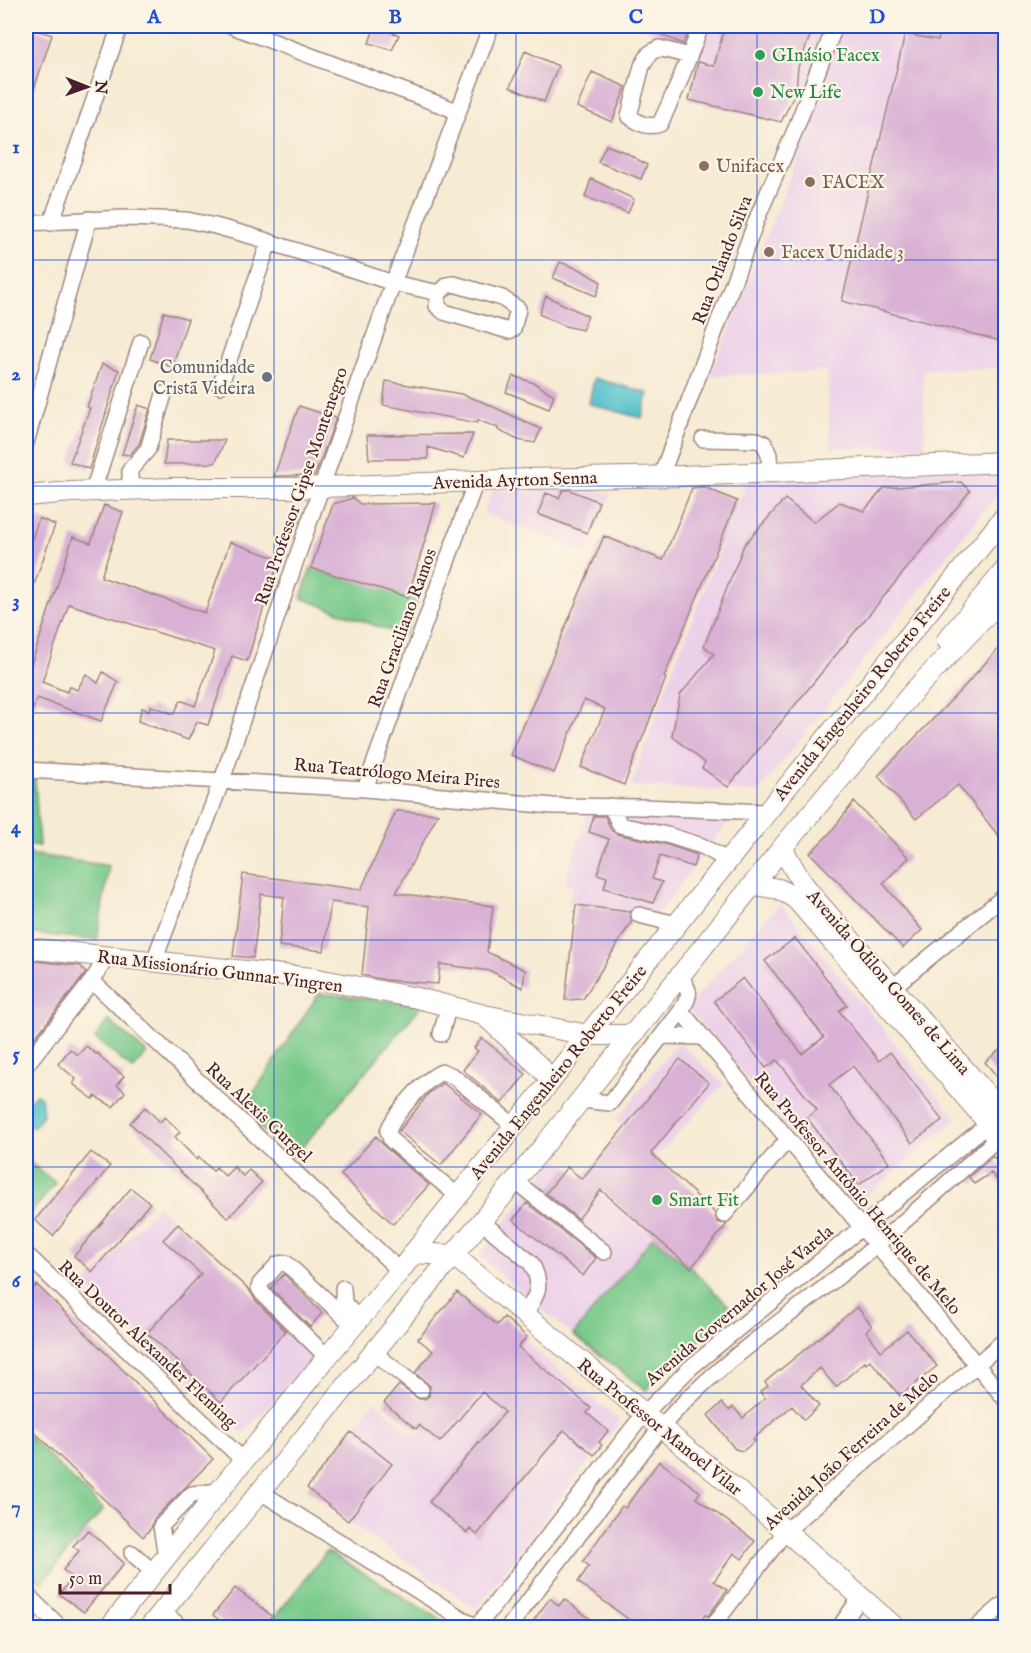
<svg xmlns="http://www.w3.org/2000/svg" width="1031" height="1653" viewBox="0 0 1031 1653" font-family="'IM FELL English',serif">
	<rect width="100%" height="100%" fill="#fcf5e5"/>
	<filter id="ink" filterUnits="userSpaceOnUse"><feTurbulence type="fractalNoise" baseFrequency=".0167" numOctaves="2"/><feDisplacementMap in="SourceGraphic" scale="12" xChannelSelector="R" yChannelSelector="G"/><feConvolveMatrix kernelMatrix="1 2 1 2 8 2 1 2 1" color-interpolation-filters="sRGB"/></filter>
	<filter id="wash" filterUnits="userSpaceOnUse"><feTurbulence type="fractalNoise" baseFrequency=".008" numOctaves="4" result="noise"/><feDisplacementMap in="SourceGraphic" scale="24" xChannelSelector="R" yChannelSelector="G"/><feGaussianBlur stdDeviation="1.35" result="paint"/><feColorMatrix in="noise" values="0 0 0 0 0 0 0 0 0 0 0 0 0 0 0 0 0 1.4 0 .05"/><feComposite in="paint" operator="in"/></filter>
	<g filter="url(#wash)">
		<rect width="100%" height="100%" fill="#f6ebd3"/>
		<path fill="#edd1e9" d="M 712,26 L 1005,26 L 1005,368 L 923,370 L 925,447 L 830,448 L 827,371 L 710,376 L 823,95 L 698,62 Z
			M 1005,468 L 1005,484 L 758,792 L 631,786 L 672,671 L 749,476 Z
			M 573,480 L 611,495 L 586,552 L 483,513 L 495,485 L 506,483 L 532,493 L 545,483 Z
			M 589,809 L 729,821 L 658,914 L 568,903 L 573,886 L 565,880 Z
			M 780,903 L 957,1119 L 854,1206 L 687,1007 Z
			M 681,1045 L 724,1084 L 658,1155 L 616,1121 L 674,1047 Z
			M 556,1158 L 653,1237 L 573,1335 L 479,1256 Z
			M 158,1206 L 317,1354 L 243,1433 L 85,1285 Z
			M 457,1292 L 497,1325 L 504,1317 L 527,1337 L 524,1341 L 620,1421 L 476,1609 L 348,1521 L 392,1465 L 351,1432 L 374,1401 L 414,1435 L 462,1377 L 418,1339 Z"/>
		<path fill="#77c98b" stroke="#60745b" stroke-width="1.5" d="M 311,568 L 419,598 L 404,636 L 301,598 Z
			M 26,778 L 35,779 L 39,846 L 26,844 Z
			M 29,854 L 109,866 L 97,940 L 26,933 L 26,877 Z
			M 319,993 L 422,1005 L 294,1157 L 241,1112 Z
			M 108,1020 L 147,1053 L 133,1070 L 95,1038 Z
			M 26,1159 L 56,1183 L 28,1217 L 26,1215 Z
			M 653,1237 L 691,1268 L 733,1310 L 646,1390 L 573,1335 Z
			M 26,1434 L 103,1509 L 42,1583 L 26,1568 Z
			M 327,1551 L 453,1627 L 267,1627 Z"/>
		<path fill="#56c3cc" stroke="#50717c" stroke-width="1.5" d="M 594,378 L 648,393 L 642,418 L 589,404 Z
			M 36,1094 L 41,1097 L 43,1115 L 33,1128 L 26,1122 L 26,1114 L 29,1109 L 26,1105 Z"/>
		<g id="blocks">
			<path fill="#d9b1d5" d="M 375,26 L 392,26 L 390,32 L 399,35 L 392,50 L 369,43 Z
				M 641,26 L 691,26 L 683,44 Z
				M 725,26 L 814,26 L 798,67 L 796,91 L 781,122 L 689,100 L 698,62 L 714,66 Z
				M 943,26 L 1005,26 L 1005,342 L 842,301 L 905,34 L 938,40 Z
				M 26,27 L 52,35 L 28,107 L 26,106 Z
				M 525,51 L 558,66 L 544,102 L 510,87 Z
				M 592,72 L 626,87 L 612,122 L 577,107 Z
				M 606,145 L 627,153 L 647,165 L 641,179 L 598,162 Z
				M 591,179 L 634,199 L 628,213 L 585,197 Z
				M 560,262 L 581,270 L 601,282 L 596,296 L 553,278 Z
				M 546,296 L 588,316 L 582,330 L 565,326 L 539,314 Z
				M 164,312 L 188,319 L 172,367 L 150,359 Z
				M 102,364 L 119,370 L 89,469 L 70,462 L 90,408 L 87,407 Z
				M 513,376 L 534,383 L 554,395 L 549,409 L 506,392 Z
				M 386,381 L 461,394 L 483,402 L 541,429 L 535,443 L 518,440 L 498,430 L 498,428 L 478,420 L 477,423 L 383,405 Z
				M 138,405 L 150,409 L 139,444 L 130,455 L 122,454 Z
				M 299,406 L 336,418 L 315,475 L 274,476 Z
				M 473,434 L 464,458 L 428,447 L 428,459 L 369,459 L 367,435 Z
				M 167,440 L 225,440 L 215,463 L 164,464 Z
				M 961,482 L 970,491 L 728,787 L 702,768 L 705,763 L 672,736 L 680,695 L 714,654 L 704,646 L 744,545 L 785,499 L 814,522 L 840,502 L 864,511 L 884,488 Z
				M 704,487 L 737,501 L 664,677 L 666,678 L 624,785 L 581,767 L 605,709 L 584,700 L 554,773 L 511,755 L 604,536 L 663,560 L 692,488 Z
				M 563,490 L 570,490 L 599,502 L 587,533 L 538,514 L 546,493 L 559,498 Z
				M 353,498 L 360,504 L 436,503 L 408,597 L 311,568 L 333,504 Z
				M 104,505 L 123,512 L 101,577 L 205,613 L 230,542 L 279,559 L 247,661 L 232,656 L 208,725 L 197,722 L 188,740 L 138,721 L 142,708 L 149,710 L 151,706 L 174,714 L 181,700 L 195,706 L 215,651 L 69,604 L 42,682 L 67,692 L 69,686 L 77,690 L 86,674 L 98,683 L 103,672 L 118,682 L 101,721 L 37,698 L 27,725 L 26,724 L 26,680 L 73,537 L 91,543 Z
				M 39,518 L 55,525 L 27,605 L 26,604 L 26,557 Z
				M 1005,641 L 1005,783 L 1001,787 L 1005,792 L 1005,844 L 958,785 L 916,819 L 878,776 L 962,689 Z
				M 854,802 L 909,858 L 883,883 L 922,930 L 903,948 L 810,853 L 830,833 Z
				M 396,811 L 438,814 L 396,893 L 493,906 L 487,952 L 525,970 L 523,988 L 491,971 L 440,964 L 438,984 L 385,980 L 362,975 L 369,907 L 331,902 L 324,951 L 279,946 L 284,897 L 261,894 L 253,958 L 233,956 L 243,874 L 361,890 Z
				M 594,816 L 605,816 L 611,830 L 617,834 L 665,844 L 697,855 L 693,867 L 660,856 L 652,879 L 662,882 L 653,903 L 604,888 L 607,877 L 597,874 L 609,839 L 589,832 Z
				M 576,905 L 630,912 L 632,921 L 583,999 L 565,1000 Z
				M 795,938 L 847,1005 L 839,1011 L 879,1061 L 890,1052 L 942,1120 L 912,1143 L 853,1066 L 829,1085 L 889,1162 L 859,1185 L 807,1118 L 817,1110 L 777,1060 L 766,1068 L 714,1001 L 743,978 L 802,1054 L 824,1037 L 765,961 Z
				M 26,960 L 81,966 L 86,973 L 26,1049 Z
				M 482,1038 L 526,1074 L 502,1103 L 463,1070 L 478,1051 L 474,1048 Z
				M 1005,1045 L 1005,1086 L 985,1062 Z
				M 86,1046 L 96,1054 L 98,1053 L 104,1061 L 124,1076 L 117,1085 L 125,1092 L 113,1107 L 95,1096 L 93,1099 L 73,1084 L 76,1079 L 58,1064 L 70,1049 L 78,1055 Z
				M 680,1059 L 709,1083 L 651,1153 L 715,1213 L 717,1222 L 727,1224 L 691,1268 L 601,1190 L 578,1219 L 546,1193 L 567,1167 L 582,1179 Z
				M 443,1083 L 482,1114 L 441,1165 L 399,1131 L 429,1093 Z
				M 145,1107 L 160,1122 L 165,1117 L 180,1132 L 175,1137 L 197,1160 L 199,1157 L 213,1171 L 216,1167 L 225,1176 L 234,1167 L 243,1176 L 249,1170 L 262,1182 L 228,1218 L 130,1123 Z
				M 376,1136 L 385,1147 L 429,1185 L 393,1224 L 341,1175 Z
				M 91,1152 L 110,1166 L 53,1236 L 35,1220 Z
				M 993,1156 L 1005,1171 L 1005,1189 L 991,1173 L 974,1184 L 969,1177 Z
				M 131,1188 L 150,1203 L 92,1272 L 74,1256 Z
				M 527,1203 L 596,1258 L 583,1276 L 513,1220 Z
				M 178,1224 L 250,1291 L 256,1301 L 286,1331 L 221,1402 L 147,1333 L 201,1274 L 163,1240 Z
				M 284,1274 L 322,1313 L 310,1327 L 271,1288 Z
				M 37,1285 L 213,1459 L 154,1519 L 151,1528 L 143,1537 L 26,1424 L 26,1296 Z
				M 457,1292 L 497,1325 L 504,1317 L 527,1337 L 518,1347 L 591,1408 L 587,1413 L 608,1431 L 599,1442 L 602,1445 L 594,1455 L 564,1430 L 477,1535 L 470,1529 L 467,1533 L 429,1502 L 505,1412 L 482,1392 L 440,1442 L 419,1425 L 416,1429 L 384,1403 L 399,1385 L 419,1399 L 425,1399 L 429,1396 L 430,1386 L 415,1373 L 433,1351 L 418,1339 Z
				M 857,1307 L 872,1326 L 866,1331 L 881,1351 L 907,1330 L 937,1366 L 900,1396 L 870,1360 L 866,1364 L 865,1362 L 836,1387 L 820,1368 L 801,1385 L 819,1406 L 804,1420 L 792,1406 L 753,1439 L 755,1441 L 743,1451 L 735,1449 L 708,1415 L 722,1403 L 729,1410 L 733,1407 L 743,1418 L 765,1398 L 760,1392 L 768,1386 L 765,1382 Z
				M 351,1432 L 392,1464 L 348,1521 L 307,1488 Z
				M 659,1461 L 700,1492 L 696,1498 L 755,1541 L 742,1559 L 734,1553 L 714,1581 L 727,1590 L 708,1616 L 705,1615 L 696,1628 L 636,1628 L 627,1621 L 628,1619 L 578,1582 L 589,1566 L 583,1561 L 622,1506 L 625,1508 Z
				M 88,1530 L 124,1563 L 84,1612 L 59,1594 L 73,1578 L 63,1570 L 79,1551 L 73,1546 Z
				M 235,1588 L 272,1616 L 264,1628 L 229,1628 L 213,1615 Z
				M 550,1598 L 559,1606 L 564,1599 L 602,1628 L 528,1628 Z"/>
		</g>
	</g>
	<g filter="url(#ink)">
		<use href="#blocks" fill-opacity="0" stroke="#a0857f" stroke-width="1.5"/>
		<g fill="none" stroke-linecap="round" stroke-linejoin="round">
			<g stroke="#a0857f" stroke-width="18">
				<path id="minor" d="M 232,26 L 457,111
					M 689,56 L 659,48 L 650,53 L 642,66 L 629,116 C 640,124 647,128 660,124 L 678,85 L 701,26
					M 26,223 L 124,218 L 187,220 L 215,226 L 255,237 L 393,283 L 439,293 L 437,306 L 444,312 L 509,331 L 513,329 L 518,309 L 502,298 L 454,284 L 448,285 L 439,293
					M 51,223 L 120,26
					M 220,386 L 269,242
					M 703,439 L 757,440 L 764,443 L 769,455 L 770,472
					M 26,443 L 89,219
					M 661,476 L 758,216 L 796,128 L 835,26
					M 130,490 L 130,470 L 148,449 L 164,394
					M 93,491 L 141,342
					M 994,608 L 1006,621
					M 26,770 L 365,789 L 553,806 L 643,807 L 765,812
					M 365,789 L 476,481
					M 611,806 L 620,825 L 667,835 L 702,846 L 727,860
					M 639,915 L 676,924
					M 154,961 L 222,780 L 297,557 L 393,283 L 491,26
					M 92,981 L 400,1271
					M 893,987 L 1006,895
					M 681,1011 L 1006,1400
					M 441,1034 L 449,1005
					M 662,1036 L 703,1037
					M 26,1065 L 92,981 L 107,957
					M 581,1100 L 610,1103 L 681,1011 C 690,994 692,994 681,977
					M 515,1181 L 604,1252
					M 458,1196 L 391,1140 L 388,1131 C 394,1115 426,1077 443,1072 L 453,1076 L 514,1126
					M 724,1215 L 788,1139
					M 481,1221 L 531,1263 C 543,1284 538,1296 524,1314
					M 26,1254 L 244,1461
					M 343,1288 L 344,1303 L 357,1317
					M 373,1352 L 421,1390
					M 327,1357 L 263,1294 L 259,1288 L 260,1284 L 278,1264 L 286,1263 L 354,1326
					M 259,1491 L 477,1628
					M 132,1553 L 153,1572
					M 166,1556 L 161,1526 L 192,1494 L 220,1491
					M 26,1594 L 61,1628
					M 162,1611 L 182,1628
					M 476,1628 L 644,1414 L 690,1368 L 988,1124
					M 508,1628 L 661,1427 C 712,1368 779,1324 839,1276 C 894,1232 946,1184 999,1137
					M 711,1628 L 786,1531 L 1006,1339
					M 839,1628 L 860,1598
					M 976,1628 L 1006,1602"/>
			</g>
			<g stroke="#a0857f" stroke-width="22">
				<path id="major" d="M 26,496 L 71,492 L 173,488 L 296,488 L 528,479 L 681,476 L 1006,462
					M 947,640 L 1006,569
					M 782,848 L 801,881 L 814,898 L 1001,1111
					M 754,885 L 779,889 L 796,899 L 988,1123
					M 26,948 L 312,978 L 417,998 L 484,1015 L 588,1035 L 632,1035
					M 484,1015 L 541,1068 L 551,1081
					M 995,1113 L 990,1118 L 989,1128 L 994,1135 L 1006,1137
					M 413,1253 L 453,1255 L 786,1531 L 896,1628
					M 109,1628 L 327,1357 L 400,1271 L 438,1221 L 1006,515
					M 149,1628 L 436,1276 L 539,1152 L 782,848 L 913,692 L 1006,595"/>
			</g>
			<use href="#minor" stroke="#fff" stroke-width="15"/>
			<use href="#major" stroke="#fff" stroke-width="20"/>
		</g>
	</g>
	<path fill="none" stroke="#1d4ed8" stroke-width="1.5" stroke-opacity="0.55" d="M 274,26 L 274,1628M 516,26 L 516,1628M 757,26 L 757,1628M 26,260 L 1006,260M 26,486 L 1006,486M 26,713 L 1006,713M 26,940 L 1006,940M 26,1167 L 1006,1167M 26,1393 L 1006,1393"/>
	<g fill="#2e9e5b" stroke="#fcf5e5" stroke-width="2">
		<circle cx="760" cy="55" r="6"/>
		<circle cx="758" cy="92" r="6"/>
		<circle cx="657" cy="1200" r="6"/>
	</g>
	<g fill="#8d6e63" stroke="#fcf5e5" stroke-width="2">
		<circle cx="704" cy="166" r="6"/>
		<circle cx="810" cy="182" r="6"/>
		<circle cx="769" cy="252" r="6"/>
	</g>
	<circle fill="#6b7280" stroke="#fcf5e5" stroke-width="2" cx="267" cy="377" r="6"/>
	<g text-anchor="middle" stroke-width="4.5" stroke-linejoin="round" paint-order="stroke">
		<g font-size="18" fill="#27864d" stroke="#fcf5e5" text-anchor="start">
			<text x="772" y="61">GInásio Facex</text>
			<text x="770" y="98">New Life</text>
			<text x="669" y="1206">Smart Fit</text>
		</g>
		<g font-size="18" fill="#785e54" stroke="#fcf5e5" text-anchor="start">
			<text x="716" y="172">Unifacex</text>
			<text x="822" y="188">FACEX</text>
			<text x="781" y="258">Facex Unidade 3</text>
		</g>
		<g font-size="18" fill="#4a1f2b" stroke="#fcf5e5">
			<text transform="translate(722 260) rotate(-69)" y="6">Rua Orlando Silva</text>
			<text transform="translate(515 480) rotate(-2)" y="6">Avenida Ayrton Senna</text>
			<text transform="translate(301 486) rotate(-71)" y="6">Rua Professor Gipse Montenegro</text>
			<text transform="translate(402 628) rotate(-70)" y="6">Rua Graciliano Ramos</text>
			<text transform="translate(862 693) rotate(-51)" y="6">Avenida Engenheiro Roberto Freire</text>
			<text transform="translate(397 773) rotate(5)" y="6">Rua Teatrólogo Meira Pires</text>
			<text transform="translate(220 971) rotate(7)" y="6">Rua Missionário Gunnar Vingren</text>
			<text transform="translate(889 982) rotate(49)" y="6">Avenida Odilon Gomes de Lima</text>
			<text transform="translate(558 1072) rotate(-51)" y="6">Avenida Engenheiro Roberto Freire</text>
			<text transform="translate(259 1112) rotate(43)" y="6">Rua Alexis Gurgel</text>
			<text transform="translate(858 1193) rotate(50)" y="6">Rua Professor Antônio Henrique de Melo</text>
			<text transform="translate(739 1305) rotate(-40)" y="6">Avenida Governador José Varela</text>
			<text transform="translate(148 1344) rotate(43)" y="6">Rua Doutor Alexander Fleming</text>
			<text transform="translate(660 1427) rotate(39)" y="6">Rua Professor Manoel Vilar</text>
			<text transform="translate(851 1450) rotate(-42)" y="6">Avenida João Ferreira de Melo</text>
		</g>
		<g font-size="18" fill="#5b616d" stroke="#fcf5e5" text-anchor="end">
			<text x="255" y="373">Comunidade<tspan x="255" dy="21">Cristã Videira</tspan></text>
		</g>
	</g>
	<rect width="1031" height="1653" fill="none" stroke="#fcf5e5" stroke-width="66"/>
	<g transform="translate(87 87) rotate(91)" stroke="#fcf5e5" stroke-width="4.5" paint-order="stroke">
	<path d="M0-4.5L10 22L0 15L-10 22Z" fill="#4a1f2b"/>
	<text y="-9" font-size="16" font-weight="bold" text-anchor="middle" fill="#4a1f2b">N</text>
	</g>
	<path d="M60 1584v9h110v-9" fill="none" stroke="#4a1f2b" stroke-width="3"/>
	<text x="69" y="1584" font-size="18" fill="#4a1f2b" stroke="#fcf5e5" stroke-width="4.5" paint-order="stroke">50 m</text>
	<rect x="33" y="33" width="965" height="1587" fill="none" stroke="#1d4ed8" stroke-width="2"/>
	<g font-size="20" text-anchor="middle" font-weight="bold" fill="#1d4ed8">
		<text x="154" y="23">A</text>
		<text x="395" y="23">B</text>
		<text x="636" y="23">C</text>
		<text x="877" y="23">D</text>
		<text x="16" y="153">1</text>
		<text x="16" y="380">2</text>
		<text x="16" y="607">3</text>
		<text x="16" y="833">4</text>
		<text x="16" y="1060">5</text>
		<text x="16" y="1287">6</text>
		<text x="16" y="1513">7</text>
	</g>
</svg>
